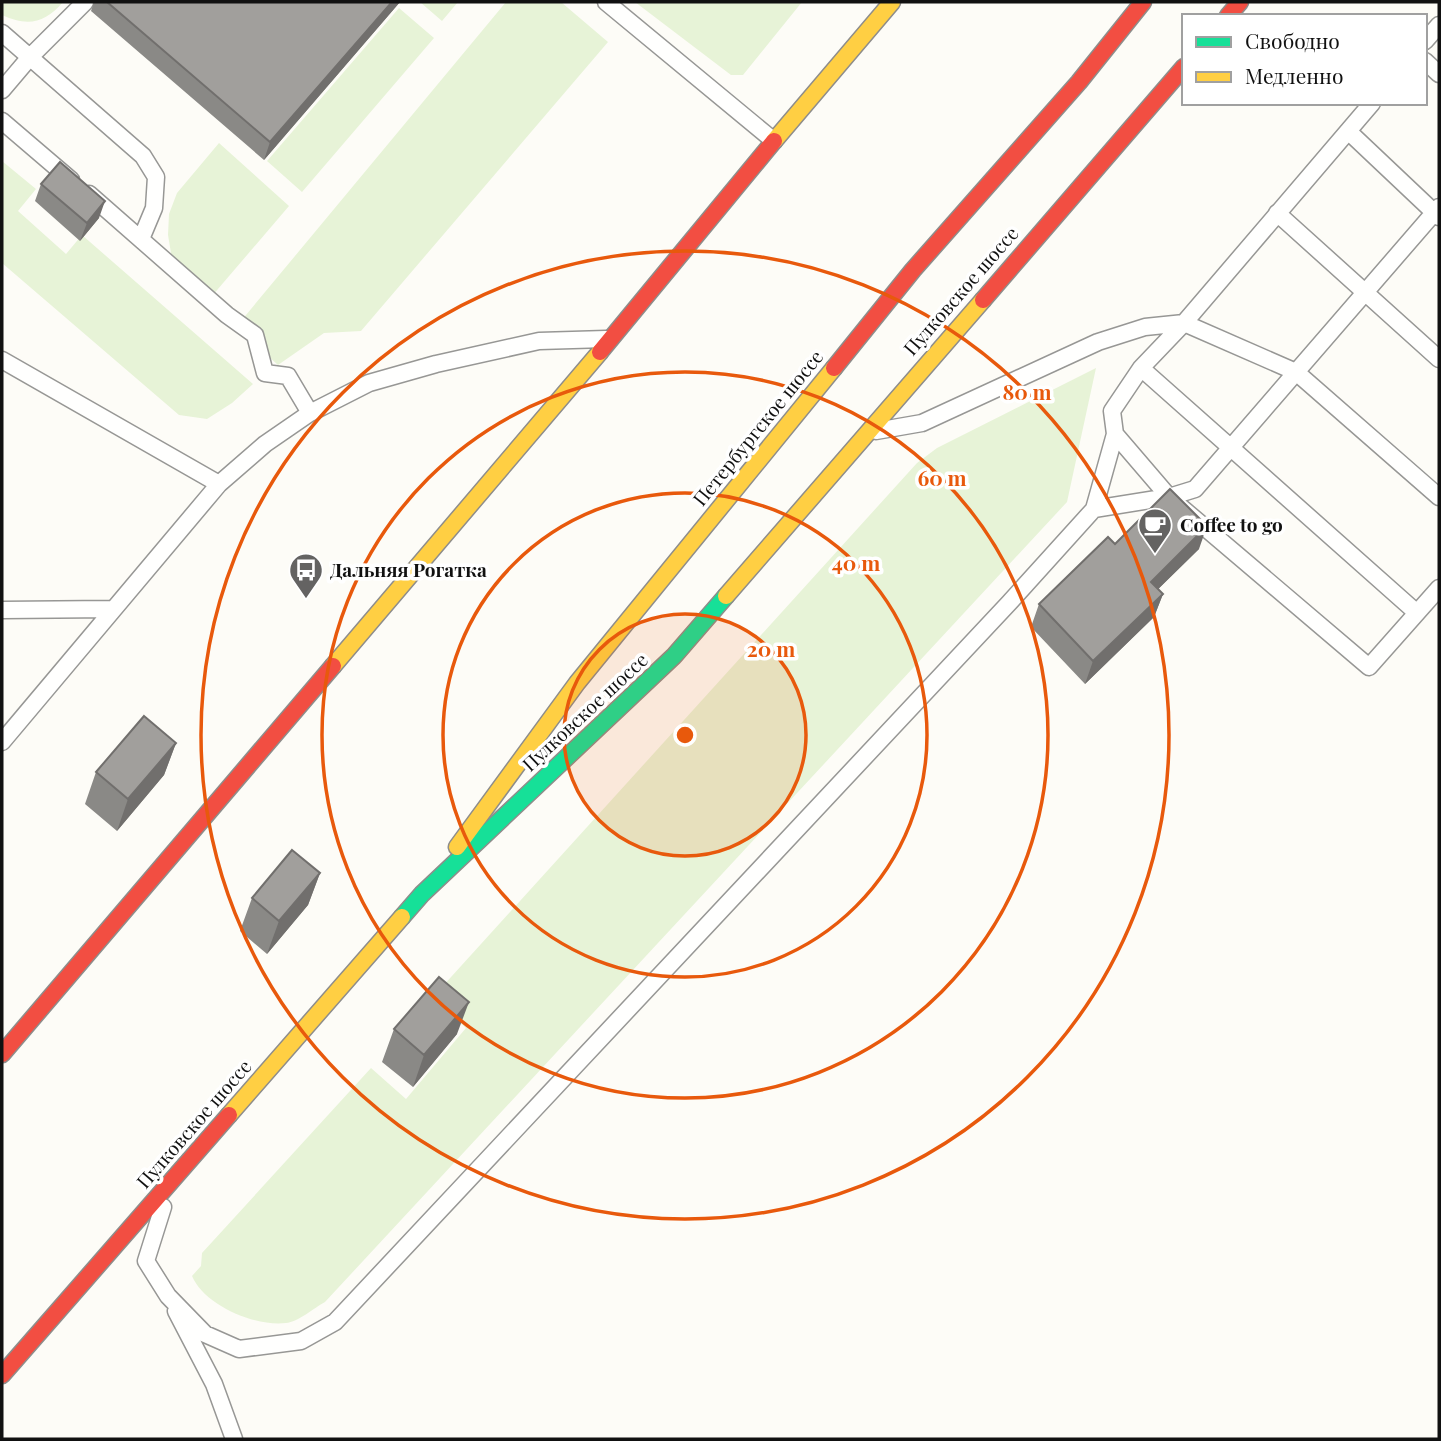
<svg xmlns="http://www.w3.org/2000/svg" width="1441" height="1441" viewBox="0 0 1441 1441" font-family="'Playfair Display',serif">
	<rect width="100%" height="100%" fill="#fdfcf7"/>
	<path fill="#e7f3d7" d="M 2,2 L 63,2 C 45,23 28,27 2,15 Z
		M 420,2 L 458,2 L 442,21 Z
		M 506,2 L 561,2 L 608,42 L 361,331 L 324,333 L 278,365 L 236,327 Z
		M 635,2 L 802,2 L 743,75 L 731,75 Z
		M 399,8 L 434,38 L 302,192 L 267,161 Z
		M 219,143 L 289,206 L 206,303 L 173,265 L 168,235 L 169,214 L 177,193 Z
		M 2,161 L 36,189 L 18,211 L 66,254 L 82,235 L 253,384 L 232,403 L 207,419 L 179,415 L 2,263 Z
		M 1096,368 L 1067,502 L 325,1302 C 314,1308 298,1322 286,1323 C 255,1327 204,1305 192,1276 L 201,1266 L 202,1253 L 371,1068 L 406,1099 L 466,1028 L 432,998 L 917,463 L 937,448 Z"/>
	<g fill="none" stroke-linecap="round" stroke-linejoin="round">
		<g stroke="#979795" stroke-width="19">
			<path id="lane" d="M 606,2 L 774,141
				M 2,33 L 143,156 L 156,177 L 154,208 L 141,239
				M 1425,41 L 1439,25
				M 1425,61 L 1439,74
				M 2,90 L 30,57 L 85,2
				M 2,121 L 71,180
				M 1348,131 L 1439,217
				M 89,194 L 227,315 L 255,335 L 265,373 L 288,376 L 310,413
				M 1277,213 L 1439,359
				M 2,360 L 219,484
				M 1141,368 L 1417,613
				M 876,431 L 922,423 L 1098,342 L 1145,327 L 1184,323 L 1296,372 L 1439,497
				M 1115,434 L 1169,497 L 1369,667 L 1439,588
				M 1094,509 L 1169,497 L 1195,489 L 1439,207
				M 2,610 L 112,609
				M 2,742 L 219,484 L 265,444 L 310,413 L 369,383 L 436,364 L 539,341 L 606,339
				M 163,1207 L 146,1261 L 168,1296 L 205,1334 L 239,1349 L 301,1341 L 335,1322 L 1009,603 L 1094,509 L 1115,434 L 1112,411 L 1141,368 L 1184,323 L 1372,103
				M 176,1311 L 214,1384 L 234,1439"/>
		</g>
		<g stroke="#8e8d8b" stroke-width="19">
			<path id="fast" d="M 402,917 L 422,894 L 674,656 L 726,596"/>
		</g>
		<g stroke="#8e8d8b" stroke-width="19">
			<path id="slow" d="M 774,141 L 892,2
				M 726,596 L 983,300
				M 333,666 L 600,352
				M 457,847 L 577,683 L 834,368
				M 229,1115 L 402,917"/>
		</g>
		<g stroke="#8e8d8b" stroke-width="19">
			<path id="jam" d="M 1228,16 L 1240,2
				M 983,300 L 1184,67
				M 600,352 L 774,141
				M 834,368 L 913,270 L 1079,82 L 1143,2
				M 2,1054 L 333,666
				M 2,1375 L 229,1115"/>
		</g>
		<use href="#lane" stroke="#fffffe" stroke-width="16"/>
		<use href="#fast" stroke="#16e098" stroke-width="16"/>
		<use href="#slow" stroke="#ffcf43" stroke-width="16"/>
		<use href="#jam" stroke="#f24e42" stroke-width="16"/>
	</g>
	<path fill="#8a8986" d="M 94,2 L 400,2 L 264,160 L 91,11 Z
		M 41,184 L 99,218 L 80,241 L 35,201 Z
		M 1115,544 L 1199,549 L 1158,589 L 1163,594 L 1154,617 L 1085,684 L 1031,627 L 1039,604 Z
		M 176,743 L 164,775 L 117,831 L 85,804 L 96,772 Z
		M 320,873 L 308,905 L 267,954 L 240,931 L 252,898 Z
		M 394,1029 L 457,1034 L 413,1087 L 382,1062 Z"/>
	<path fill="#716f6d" d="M 392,2 L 400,2 L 264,160 L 270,142 Z
		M 105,201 L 99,218 L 80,241 L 87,223 Z
		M 1207,526 L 1199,549 L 1143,604 L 1151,582 Z
		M 1163,594 L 1154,617 L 1085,684 L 1093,661 Z
		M 176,743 L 164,775 L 117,831 L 128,799 Z
		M 320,873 L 308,905 L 267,954 L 279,921 Z
		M 469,1002 L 457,1034 L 413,1087 L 424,1055 Z"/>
	<path fill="#a19f9c" stroke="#716f6d" stroke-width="2" d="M 107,2 L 392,2 L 270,142 Z
		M 60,162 L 105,201 L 87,223 L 41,184 Z
		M 1170,489 L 1207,526 L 1151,582 L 1163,594 L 1093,661 L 1039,604 L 1108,537 L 1115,544 Z
		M 144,716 L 176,743 L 128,799 L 96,772 Z
		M 292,850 L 320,873 L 279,921 L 252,898 Z
		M 439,977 L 469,1002 L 424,1055 L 394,1029 Z"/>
	<circle cx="685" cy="735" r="121" fill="#e8590c" fill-opacity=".12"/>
	<g fill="none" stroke="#e8590c" stroke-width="3.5">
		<circle cx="685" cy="735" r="121"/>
		<circle cx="685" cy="735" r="242"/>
		<circle cx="685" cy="735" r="363"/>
		<circle cx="685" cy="735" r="484"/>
	</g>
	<defs>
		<g id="cafe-pin" transform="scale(1.75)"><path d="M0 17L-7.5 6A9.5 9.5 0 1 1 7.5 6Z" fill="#646362" stroke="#fff"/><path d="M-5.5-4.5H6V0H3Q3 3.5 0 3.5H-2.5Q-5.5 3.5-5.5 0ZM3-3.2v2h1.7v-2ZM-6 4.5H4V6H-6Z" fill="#fff"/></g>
		<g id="bus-pin" transform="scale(1.75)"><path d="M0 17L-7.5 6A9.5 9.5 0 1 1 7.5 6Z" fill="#646362" stroke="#fff"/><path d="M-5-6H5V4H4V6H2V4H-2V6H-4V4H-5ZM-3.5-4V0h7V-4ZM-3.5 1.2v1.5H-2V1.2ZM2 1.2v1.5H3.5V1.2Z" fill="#fff"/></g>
	</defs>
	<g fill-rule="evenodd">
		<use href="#cafe-pin" x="1155" y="525"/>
		<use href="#bus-pin" x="306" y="570"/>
	</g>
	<g text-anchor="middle" stroke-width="7" stroke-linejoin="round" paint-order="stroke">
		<g font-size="19" fill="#111" stroke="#fff">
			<text transform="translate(961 291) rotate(-49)" y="7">Пулковское шоссе</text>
			<text transform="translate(758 428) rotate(-51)" y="7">Петербургское шоссе</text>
			<text transform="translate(585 712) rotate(-43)" y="7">Пулковское шоссе</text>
			<text transform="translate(194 1124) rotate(-49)" y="7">Пулковское шоссе</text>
		</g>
		<g font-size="19" font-weight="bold" fill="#111" stroke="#fff" text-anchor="start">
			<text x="1180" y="532">Coffee to go</text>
			<text x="330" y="577">Дальняя Рогатка</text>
		</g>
	</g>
	<circle cx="685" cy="735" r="10" fill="#e8590c" stroke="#fff" stroke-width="3.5"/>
	<g font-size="21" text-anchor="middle" font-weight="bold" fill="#e8590c" stroke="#fff" stroke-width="7" stroke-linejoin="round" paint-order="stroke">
		<text x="1027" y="400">80 m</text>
		<text x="942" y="486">60 m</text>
		<text x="856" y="571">40 m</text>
		<text x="771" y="657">20 m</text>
	</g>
	<rect width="1441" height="1441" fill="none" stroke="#111111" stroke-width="7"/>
	<rect x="1182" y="14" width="245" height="91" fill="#ffffff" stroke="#a0a0a0" stroke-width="2"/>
	<rect x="1196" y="37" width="35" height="10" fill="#16e098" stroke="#a0a0a0" stroke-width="2"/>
	<text x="1245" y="49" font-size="21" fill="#111111">Свободно</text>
	<rect x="1196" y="72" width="35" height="10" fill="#ffcf43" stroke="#a0a0a0" stroke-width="2"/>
	<text x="1245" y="84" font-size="21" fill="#111111">Медленно</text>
</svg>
